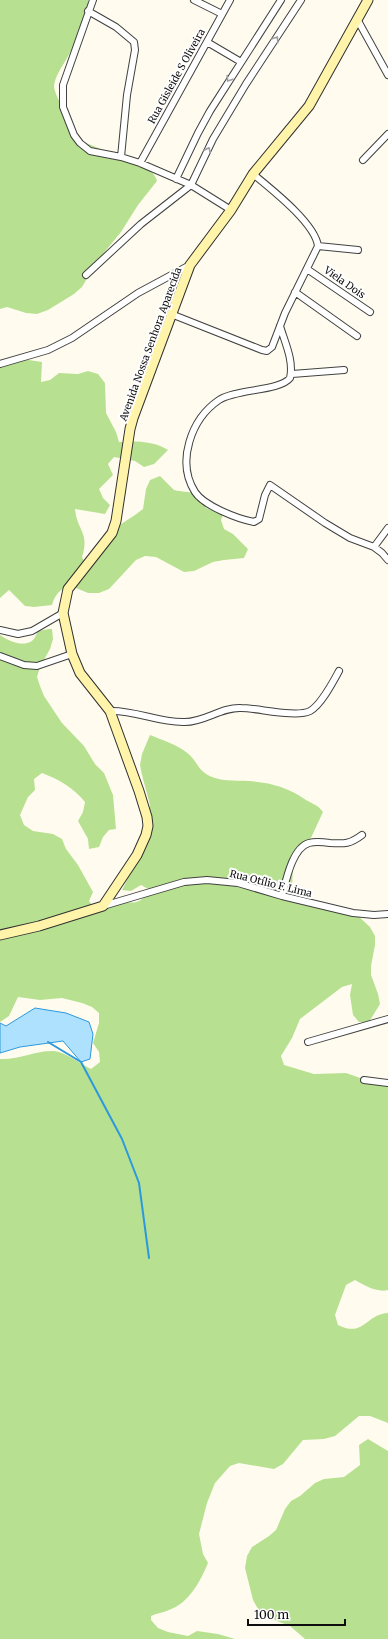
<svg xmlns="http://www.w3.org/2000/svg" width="388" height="1639" viewBox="0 0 388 1639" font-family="Merriweather,serif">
	<rect width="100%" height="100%" fill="#fffcef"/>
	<path fill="#b7e191" d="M 0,0 L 88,0 C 90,14 73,48 66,60 C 61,68 55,77 54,86 C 54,95 74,129 79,140 C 89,144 98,148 108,152 C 123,158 152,163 157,181 L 138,205 L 121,232 L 98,260 L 82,287 L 74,294 L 48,310 L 37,314 L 26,313 L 7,307 L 0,309 Z
		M 22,359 L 42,362 L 41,382 L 50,380 L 59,373 L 78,374 L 88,371 L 98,374 L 105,383 L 106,413 L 116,432 L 119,442 C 136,441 154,441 168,450 L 154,464 L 144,467 L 135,461 L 114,457 L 108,464 L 113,475 L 99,489 L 103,498 L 110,505 L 105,514 L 75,509 C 77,531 90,532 82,557 L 87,566 L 118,526 L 135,515 L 143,509 L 146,489 L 150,480 L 160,476 L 174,490 C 191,494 198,488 206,508 L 223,515 L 221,520 L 224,529 L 233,534 L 248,549 L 244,558 L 224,560 L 213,562 L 194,571 L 184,572 L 156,557 L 145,556 L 136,560 L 109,589 L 99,593 L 88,593 L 69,585 C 60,590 55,594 52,605 L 34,607 L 25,606 L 9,590 L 0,598 L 0,360 Z
		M 49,629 L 52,629 L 53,639 L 50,649 L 40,667 L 37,677 L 40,686 L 44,696 L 62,723 L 84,746 L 95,764 L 104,773 L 113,795 L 116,829 L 109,830 L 103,837 L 99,847 L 89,849 L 88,839 L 78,821 L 83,812 L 85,802 C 74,788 58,779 42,773 L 34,779 L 35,790 L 28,797 L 20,815 L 24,825 L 33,831 L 53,834 L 62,839 L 66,849 L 78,865 L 93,892 L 89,901 L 95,909 C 101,907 107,904 113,903 C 131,900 137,909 150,890 L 141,885 L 131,891 L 122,890 L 140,854 L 150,805 L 142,775 L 140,765 L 142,754 L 150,735 C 162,740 176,744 186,752 C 199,761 196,772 215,778 C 227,782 238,780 249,781 C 272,783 287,787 306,800 C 314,805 317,804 323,812 L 310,840 L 301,848 L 293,866 L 292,887 L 296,895 L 306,899 L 346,909 L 355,913 L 370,927 L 375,936 L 375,945 L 371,966 L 371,975 L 378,994 L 380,1004 L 369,1022 L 359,1022 L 353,1015 L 350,995 L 352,984 L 342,987 L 300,1019 L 292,1038 L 281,1056 L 284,1065 L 314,1074 L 346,1073 L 366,1080 L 374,1085 L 388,1084 L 388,1290 C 377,1293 364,1285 355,1280 L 346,1285 L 335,1315 L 338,1325 C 364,1338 366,1314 388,1313 L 388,1423 L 370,1416 L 359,1416 L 335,1436 L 324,1439 L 303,1440 L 283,1464 L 274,1469 L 239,1463 L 230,1466 L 215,1483 L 207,1503 L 199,1534 L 203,1554 L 208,1563 C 200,1582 189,1603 169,1610 C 163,1613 157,1613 151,1616 L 151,1620 L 158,1628 L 168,1632 L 188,1636 L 197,1631 L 218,1634 L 235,1639 L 0,1639 L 0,1059 C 19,1060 37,1050 54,1051 C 67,1053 79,1063 91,1069 L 100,1062 L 99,1052 L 93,1043 L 99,1023 L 99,1013 L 92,1007 L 82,1003 L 62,998 L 40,1000 L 18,997 L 9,1016 L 0,1022 L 0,635 C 8,641 24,648 33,640 C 35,638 37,633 38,631 Z
		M 368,1439 L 388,1451 L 388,1639 L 305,1639 L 290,1626 L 277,1621 L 258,1609 L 253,1600 L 245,1568 L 247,1556 L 252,1547 L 269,1536 L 276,1530 L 285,1509 L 291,1501 L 300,1496 L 315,1483 L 324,1479 L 344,1477 L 360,1465 L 359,1445 Z"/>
	<path fill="#ade1fd" stroke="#2c99dc" d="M 35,1008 L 66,1013 L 89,1022 L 93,1034 L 90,1059 L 81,1062 L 63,1041 L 20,1047 L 0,1053 L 0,1023 L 6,1026 Z"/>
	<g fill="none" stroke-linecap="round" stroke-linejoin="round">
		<path stroke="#2c99dc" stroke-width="2" d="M 48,1042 L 81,1062 L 122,1139 L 139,1183 L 149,1258"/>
		<g stroke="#414141" stroke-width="8">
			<path id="street" d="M 93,0 L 63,85 L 63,107 L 74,135 L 80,143 L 90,151 L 121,157 L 140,163 L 191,185 L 231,210
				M 194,0 L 222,14
				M 88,11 L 116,27 L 134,42 L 135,50 L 127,95 L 121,157
				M 357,19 L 388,75
				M 207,42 L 241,62
				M 363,160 L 388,134
				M 140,163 L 230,0
				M 176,179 L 198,133 L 210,111 L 281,0
				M 318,246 L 358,250
				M 307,269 L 370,312
				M 86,275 L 141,224 L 191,185 L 213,139 L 246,84 L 301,0
				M 295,292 L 357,336
				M 171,314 L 262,350 L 267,351 L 272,347 L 285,313 L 318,246 C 315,223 271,189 253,174
				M 280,326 C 285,343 294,361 290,378 C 280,391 236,389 219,400 C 191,419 176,462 195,492 C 204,506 238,519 254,522 L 259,519 L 265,495 L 270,485 L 325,523 L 350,538 L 374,547 L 382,553 L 388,560
				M 0,364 L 48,350 L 72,338 L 138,293 L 190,265
				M 292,374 L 344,370
				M 374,547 L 388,528
				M 0,630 L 18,634 L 32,631 L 63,613
				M 0,656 L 24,665 L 37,666 L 72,654
				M 110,711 C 135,710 159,723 185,722 C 205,722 221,707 241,708 C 258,708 296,718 310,711 C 321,705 333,682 339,671
				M 282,896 C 286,881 292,848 309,843 C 316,841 323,842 330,843 C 345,844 350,844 362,835
				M 103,906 L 184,882 L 207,880 L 238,883 L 282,896 L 353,913 L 374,915 L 388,914
				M 308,1042 L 388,1019
				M 364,1080 L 388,1083"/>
		</g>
		<g stroke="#303030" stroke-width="11">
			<path id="secondary" d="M 0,935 L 39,926 L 103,906 L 137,855 L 146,835 L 148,826 L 147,817 L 139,791 L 110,711 L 80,673 L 72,654 L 63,613 L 68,589 L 112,533 L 116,521 L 130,429 L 133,418 L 190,265 L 231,210 L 253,174 L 309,106 L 368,0"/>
		</g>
		<use href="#street" stroke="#fff" stroke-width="6"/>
		<use href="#secondary" stroke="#fff4aa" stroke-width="9"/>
	</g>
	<defs><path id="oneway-chevron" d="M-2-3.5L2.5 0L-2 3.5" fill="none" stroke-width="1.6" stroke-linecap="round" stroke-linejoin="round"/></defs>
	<g stroke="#9f9f9f">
		<use href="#oneway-chevron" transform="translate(276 39) rotate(-57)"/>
		<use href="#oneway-chevron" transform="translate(229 79) rotate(122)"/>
		<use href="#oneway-chevron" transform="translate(208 150) rotate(-64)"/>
	</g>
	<g text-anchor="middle" stroke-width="4" stroke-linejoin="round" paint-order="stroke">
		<g font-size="10" fill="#0e0e0e" stroke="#fff">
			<text transform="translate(176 76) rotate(-61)" y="4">Rua Gisleide S Oliveira</text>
			<text transform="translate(345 282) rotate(35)" y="4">Viela Dois</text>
			<text transform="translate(150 344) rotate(-70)" y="4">Avenida Nossa Senhora Aparecida</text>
			<text transform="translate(271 883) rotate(14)" y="4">Rua Otílio F. Lima</text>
		</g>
	</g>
	<path d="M248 1619v6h97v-6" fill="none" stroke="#0e0e0e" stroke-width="2"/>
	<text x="254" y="1619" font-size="12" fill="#0e0e0e" stroke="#ffffff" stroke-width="3" paint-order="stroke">100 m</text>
</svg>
